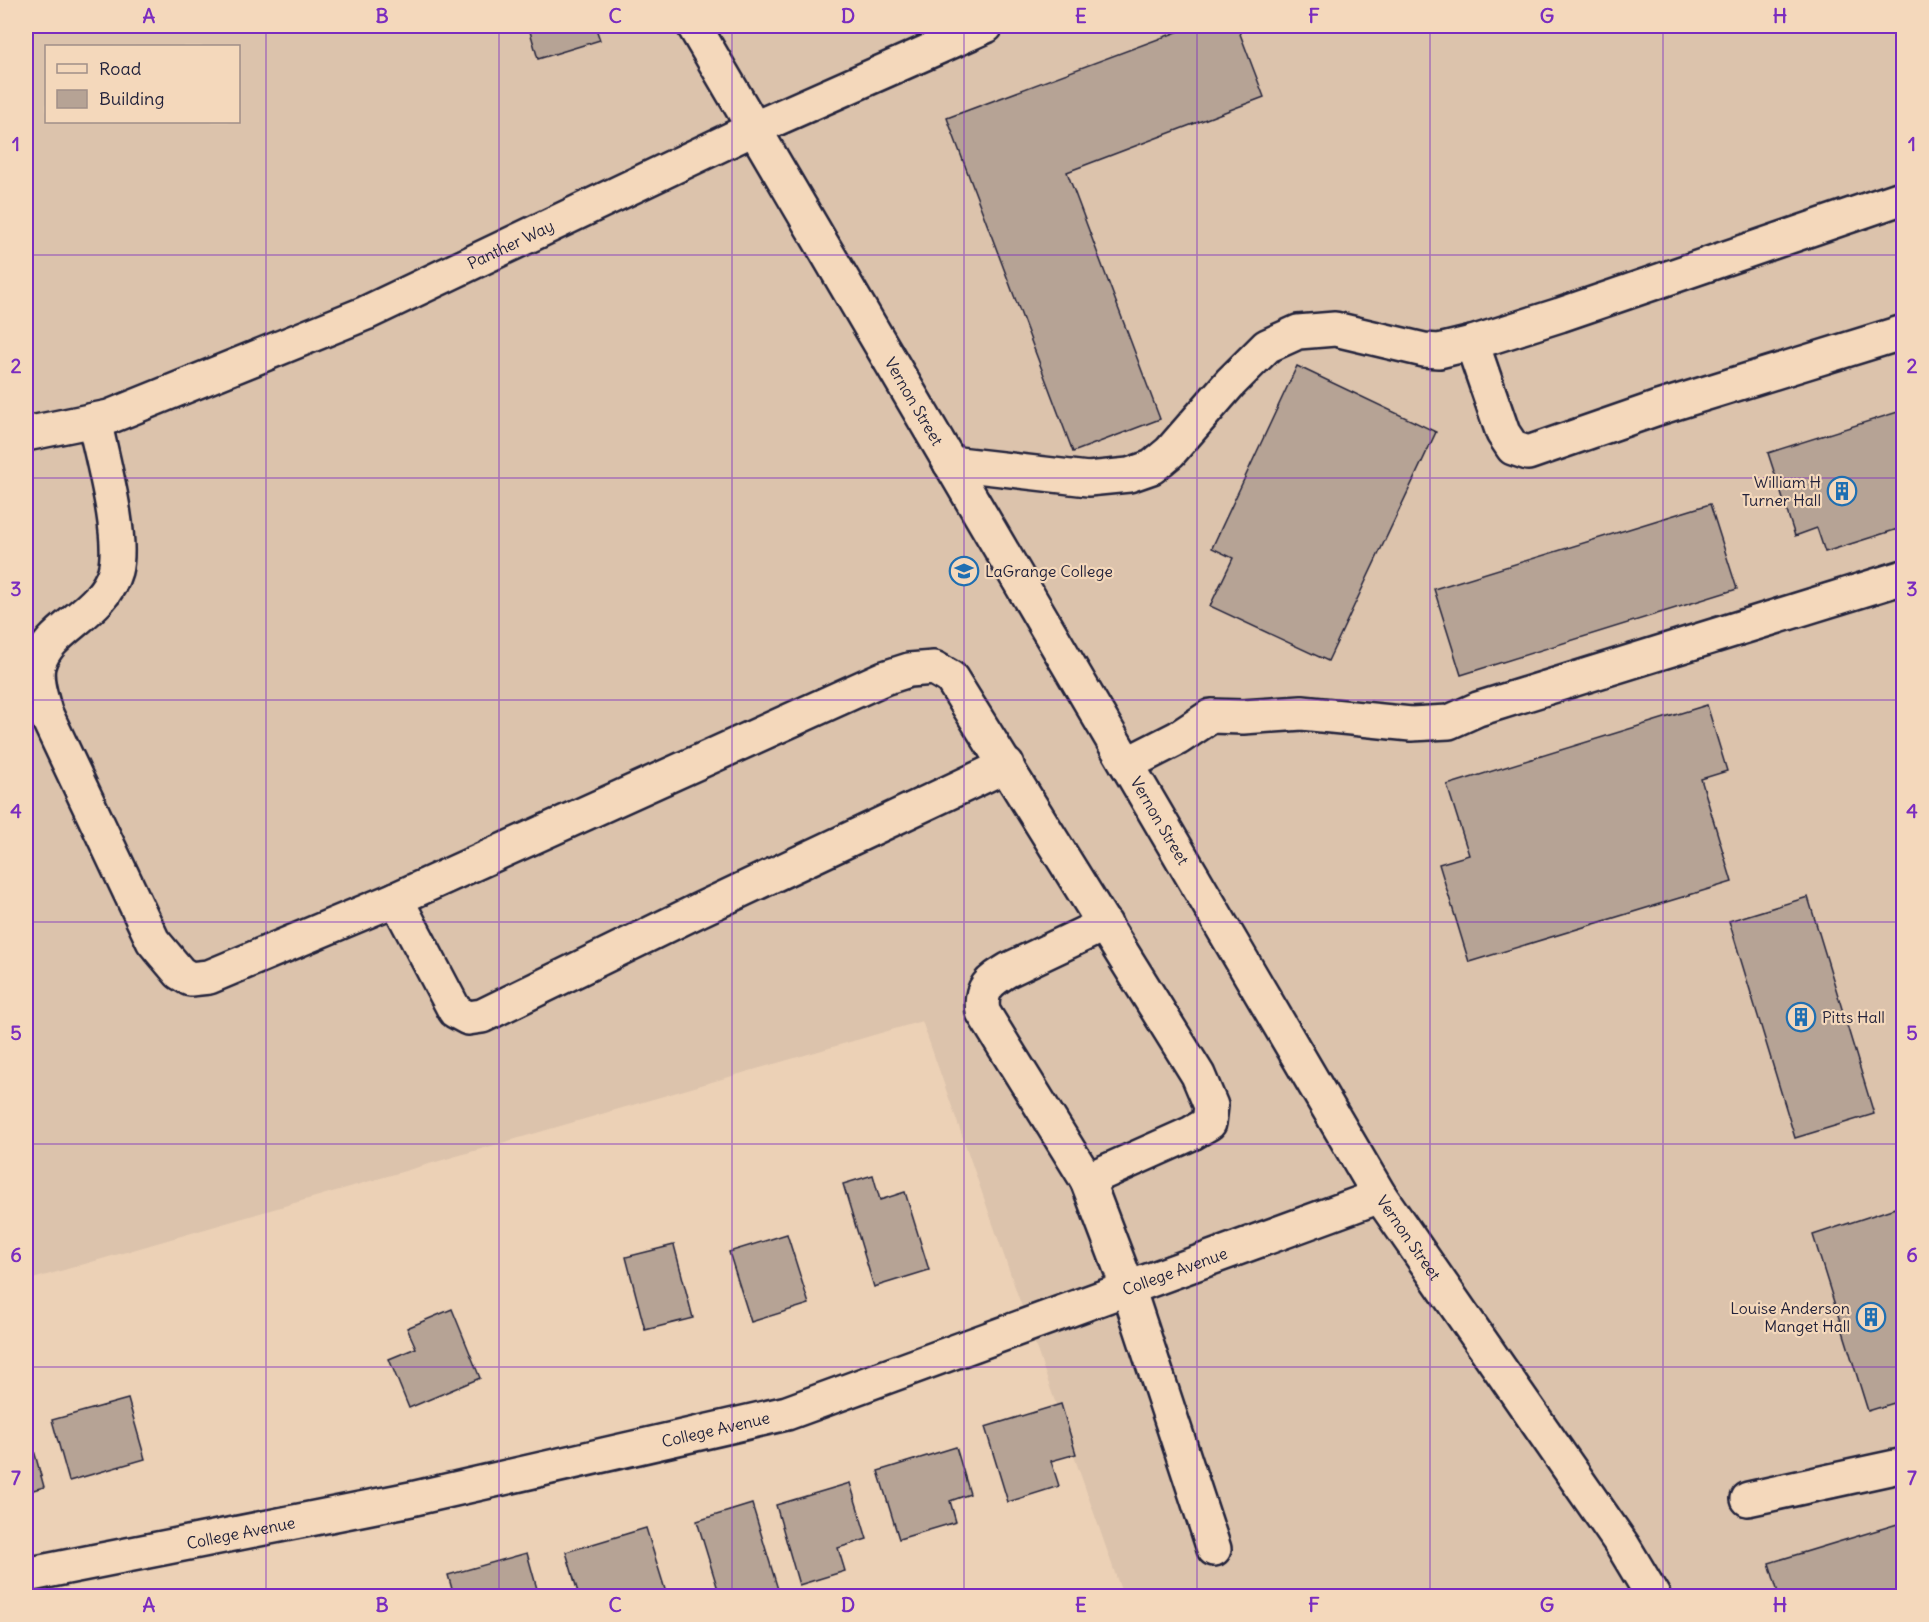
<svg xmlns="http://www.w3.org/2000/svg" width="1929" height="1622" viewBox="0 0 1929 1622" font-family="Delius,sans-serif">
	<rect width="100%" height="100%" fill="#ecd1b6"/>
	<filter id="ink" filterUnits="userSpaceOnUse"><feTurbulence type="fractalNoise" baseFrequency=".0167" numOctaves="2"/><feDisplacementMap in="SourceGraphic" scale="12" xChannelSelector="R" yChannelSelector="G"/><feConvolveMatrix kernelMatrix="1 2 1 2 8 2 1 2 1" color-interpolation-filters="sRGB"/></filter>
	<g filter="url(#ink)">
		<path fill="#dcc3ac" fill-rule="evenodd" d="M 26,26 L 1903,26 L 1903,1596 L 1123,1596 L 922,1021 L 26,1281 ZM 46,46 L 238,46 L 238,122 L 46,122 Z"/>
		<path fill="#b6a395" stroke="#22223b" stroke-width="1.5" d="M 535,26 L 595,26 L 600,40 L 538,59 L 529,28 Z
			M 1193,26 L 1237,26 L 1264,97 L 1067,172 L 1160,419 L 1073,452 L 947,118 Z
			M 1297,366 L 1436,432 L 1328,661 L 1210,606 L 1233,558 L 1212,548 Z
			M 1904,410 L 1904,536 L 1901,528 L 1825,552 L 1817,528 L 1795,536 L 1768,453 Z
			M 1710,504 L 1737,589 L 1461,675 L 1434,589 Z
			M 1707,705 L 1727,771 L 1701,779 L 1732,882 L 1469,962 L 1439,864 L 1469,855 L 1447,785 Z
			M 1808,897 L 1874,1114 L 1795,1138 L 1729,921 Z
			M 873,1175 L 880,1200 L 905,1192 L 929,1270 L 874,1287 L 843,1184 Z
			M 1895,1208 L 1904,1234 L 1904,1400 L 1868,1411 L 1813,1235 Z
			M 787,1234 L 809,1304 L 751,1322 L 729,1252 Z
			M 674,1245 L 693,1318 L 645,1330 L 626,1257 Z
			M 452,1309 L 480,1378 L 409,1408 L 389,1359 L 416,1348 L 407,1328 Z
			M 128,1399 L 145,1459 L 69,1481 L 52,1420 Z
			M 1061,1404 L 1076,1454 L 1051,1461 L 1059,1486 L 1008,1502 L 985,1427 Z
			M 29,1432 L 44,1487 L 26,1492 L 26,1433 Z
			M 956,1447 L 970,1494 L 950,1501 L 956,1522 L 899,1539 L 878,1471 Z
			M 850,1483 L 867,1539 L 838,1548 L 845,1571 L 799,1585 L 776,1505 Z
			M 752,1504 L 780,1596 L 720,1596 L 697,1521 Z
			M 1904,1522 L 1904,1596 L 1779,1596 L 1769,1563 Z
			M 646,1528 L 667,1596 L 579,1596 L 566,1552 Z
			M 527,1553 L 539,1596 L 454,1596 L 448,1575 Z"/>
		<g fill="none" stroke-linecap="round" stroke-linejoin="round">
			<g stroke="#22223b" stroke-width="38">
				<g id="minor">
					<path d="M 1472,343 L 1560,315 L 1904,197"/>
					<path d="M 94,420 C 102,458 124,536 115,571 C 103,614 47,628 38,666 C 35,681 41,697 45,712 L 153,941 L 180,973 L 190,979 L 209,977 L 396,899 L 884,678 L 909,670 L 934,668 L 951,678 L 1198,1075 L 1211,1106 L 1209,1123 L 1192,1133 L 1087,1180 L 1128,1288 L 1214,1549"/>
					<path id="s1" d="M 26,434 L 109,417 L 366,313 L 753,129 L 986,26"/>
					<path d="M 950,463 L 1088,479 L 1129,475 L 1152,467 L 1170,452 L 1230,383 L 1267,346 L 1298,332 L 1335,329 L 1424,350 L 1439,351 L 1472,343 L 1503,433 L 1513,448 L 1528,453 L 1655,409 L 1904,332"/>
					<path d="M 1127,764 L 1178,738 L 1211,716 L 1243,717 L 1302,713 L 1411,724 L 1449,722 L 1478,709 L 1904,577"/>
					<path d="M 396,899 L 455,1011 L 468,1018 L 482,1016 L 699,910 L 1007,765"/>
					<path d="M 1087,1180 L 983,1012 C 979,988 990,981 1008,970 L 1105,924"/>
					<path d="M 1748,1499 L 1904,1465"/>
					<path id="s2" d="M 26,1575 L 411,1499 L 787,1413 L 1380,1196"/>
				</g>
			</g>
			<g stroke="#22223b" stroke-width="38">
				<g id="major">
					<path id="s3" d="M 694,26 L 1380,1196 L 1623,1546 L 1653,1596"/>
				</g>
			</g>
			<use href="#minor" stroke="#f4d8bb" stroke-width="33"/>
			<use href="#major" stroke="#f4d8bb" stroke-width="33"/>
		</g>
	</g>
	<path fill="none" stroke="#7b2cbf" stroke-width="1.5" stroke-opacity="0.55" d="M 266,26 L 266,1596M 499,26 L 499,1596M 732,26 L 732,1596M 964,26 L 964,1596M 1197,26 L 1197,1596M 1430,26 L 1430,1596M 1663,26 L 1663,1596M 26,255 L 1904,255M 26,478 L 1904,478M 26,700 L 1904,700M 26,922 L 1904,922M 26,1144 L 1904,1144M 26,1367 L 1904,1367"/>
	<defs>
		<g id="building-ring" transform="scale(1.5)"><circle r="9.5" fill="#f4d8bb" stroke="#1f6fb2" stroke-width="1.5"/><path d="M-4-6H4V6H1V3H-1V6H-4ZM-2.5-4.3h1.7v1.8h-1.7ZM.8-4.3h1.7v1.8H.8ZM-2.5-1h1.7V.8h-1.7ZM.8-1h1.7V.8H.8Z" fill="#1f6fb2"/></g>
		<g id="university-ring" transform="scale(1.5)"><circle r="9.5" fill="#f4d8bb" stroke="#1f6fb2" stroke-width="1.5"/><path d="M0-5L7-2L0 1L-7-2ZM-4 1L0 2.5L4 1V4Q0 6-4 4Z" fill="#1f6fb2"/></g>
	</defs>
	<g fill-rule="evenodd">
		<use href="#building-ring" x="1842" y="491"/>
		<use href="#university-ring" x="964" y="571"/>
		<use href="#building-ring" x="1801" y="1017"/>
		<use href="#building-ring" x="1871" y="1317"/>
	</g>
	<g text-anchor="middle" stroke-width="4.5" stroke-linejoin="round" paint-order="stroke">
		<g font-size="16" fill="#22223b" stroke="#f4d8bb">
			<text dy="6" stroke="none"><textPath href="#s1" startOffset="522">Panther Way</textPath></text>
			<text dy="6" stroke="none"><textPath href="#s3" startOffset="435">Vernon Street</textPath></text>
			<text dy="6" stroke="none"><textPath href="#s3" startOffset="921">Vernon Street</textPath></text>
			<text dy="6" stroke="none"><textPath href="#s3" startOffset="1407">Vernon Street</textPath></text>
			<text dy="6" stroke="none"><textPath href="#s2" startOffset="1191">College Avenue</textPath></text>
			<text dy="6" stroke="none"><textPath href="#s2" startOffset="705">College Avenue</textPath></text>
			<text dy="6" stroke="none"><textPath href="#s2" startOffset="219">College Avenue</textPath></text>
		</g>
		<g font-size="16" fill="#22223b" stroke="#f4d8bb" text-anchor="end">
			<text x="1821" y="488">William H<tspan x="1821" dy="18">Turner Hall</tspan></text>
			<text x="985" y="577" text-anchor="start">LaGrange College</text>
			<text x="1822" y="1023" text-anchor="start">Pitts Hall</text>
			<text x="1850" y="1314">Louise Anderson<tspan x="1850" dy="18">Manget Hall</tspan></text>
		</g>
	</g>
	<rect width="1929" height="1622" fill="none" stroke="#f4d8bb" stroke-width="66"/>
	<rect x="45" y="45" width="195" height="78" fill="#f4d8bb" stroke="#a08f88" stroke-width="1.5"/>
	<rect x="57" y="64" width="30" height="9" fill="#f4d8bb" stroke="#a08f88" stroke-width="1.5"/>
	<text x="99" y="75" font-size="18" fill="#22223b">Road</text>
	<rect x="57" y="90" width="30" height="18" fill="#b6a395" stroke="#a08f88" stroke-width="1.5"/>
	<text x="99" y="105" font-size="18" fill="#22223b">Building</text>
	<rect x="33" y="33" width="1863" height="1556" fill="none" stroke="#7b2cbf" stroke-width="2"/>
	<g font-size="20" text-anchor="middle" font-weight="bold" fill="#7b2cbf">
		<text x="149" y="23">A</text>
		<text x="382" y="23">B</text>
		<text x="615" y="23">C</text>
		<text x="848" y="23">D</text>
		<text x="1081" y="23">E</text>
		<text x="1314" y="23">F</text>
		<text x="1547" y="23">G</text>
		<text x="1780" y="23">H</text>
		<text x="16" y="151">1</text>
		<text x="1912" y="151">1</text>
		<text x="16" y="373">2</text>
		<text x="1912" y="373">2</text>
		<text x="16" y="596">3</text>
		<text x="1912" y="596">3</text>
		<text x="16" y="818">4</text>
		<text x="1912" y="818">4</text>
		<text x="16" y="1040">5</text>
		<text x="1912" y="1040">5</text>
		<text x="16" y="1262">6</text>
		<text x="1912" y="1262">6</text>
		<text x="16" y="1485">7</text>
		<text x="1912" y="1485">7</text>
		<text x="149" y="1612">A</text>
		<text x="382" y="1612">B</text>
		<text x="615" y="1612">C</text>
		<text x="848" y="1612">D</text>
		<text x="1081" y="1612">E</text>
		<text x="1314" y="1612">F</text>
		<text x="1547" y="1612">G</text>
		<text x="1780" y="1612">H</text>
	</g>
</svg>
